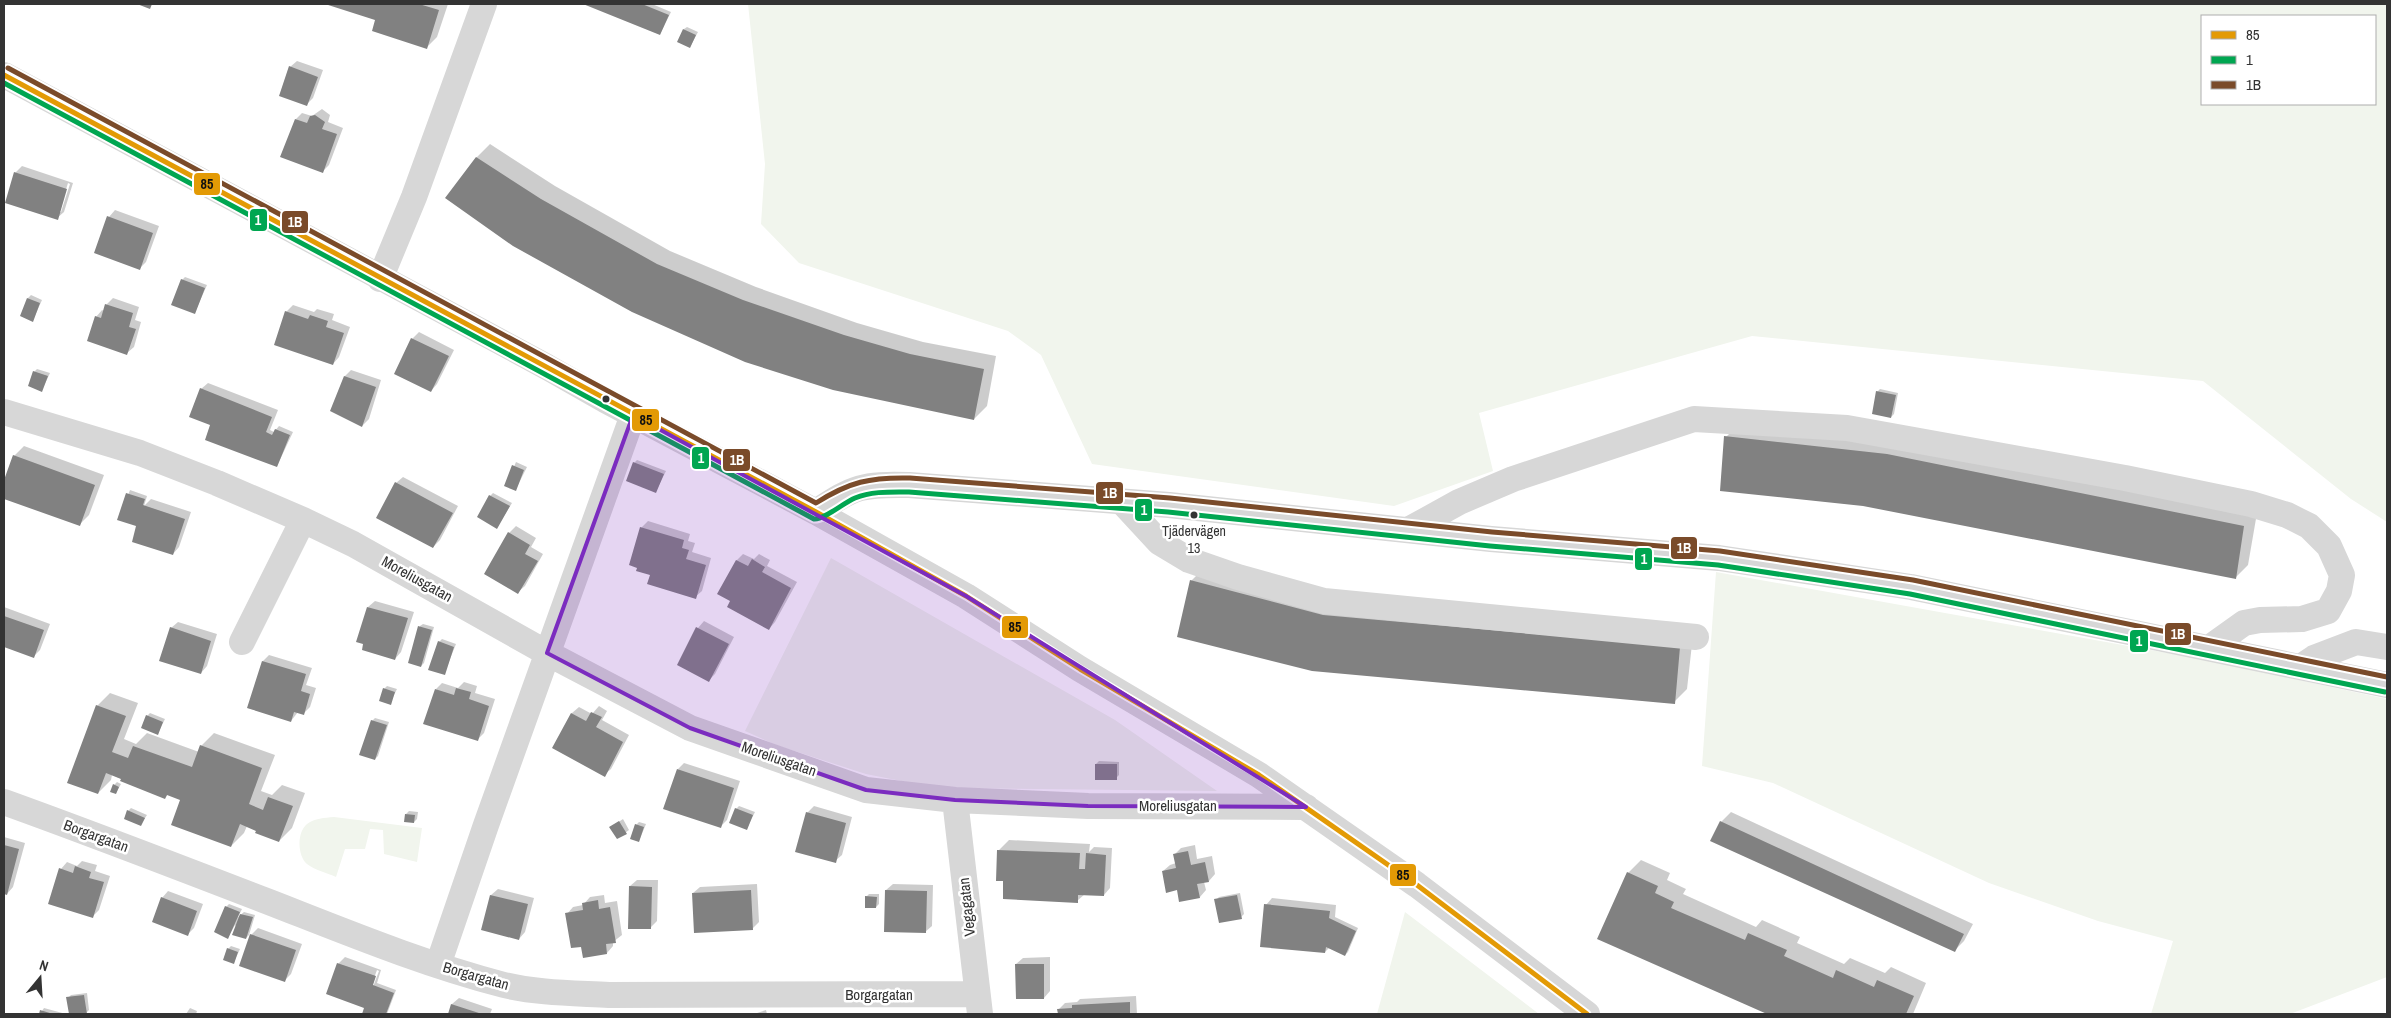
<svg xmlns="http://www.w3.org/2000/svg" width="2391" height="1018" viewBox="0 0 2391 1018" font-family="'Archivo Narrow',sans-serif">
	<rect width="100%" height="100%" fill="#fff"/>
	<path fill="#f1f5ed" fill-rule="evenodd" d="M 748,4 L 2387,4 L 2387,522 L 2351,499 L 2203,381 L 1752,336 L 1479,413 L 1493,471 L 1394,506 L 1092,464 L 1041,355 L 1008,331 L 799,263 L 761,224 L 765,164 ZM 2202,16 L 2375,16 L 2375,104 L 2202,104 Z
		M 831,558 L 1115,720 L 1217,791 L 937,788 L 866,774 L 776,745 L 745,731 Z
		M 1716,572 L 2201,659 L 2387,699 L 2387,977 L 2290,1014 L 2151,1014 L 2173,941 L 2098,921 L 1989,883 L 1773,783 L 1702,766 Z
		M 334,817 L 422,828 L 417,862 L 384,854 L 383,830 L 370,829 L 365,849 L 345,849 L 336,877 C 328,873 314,870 307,864 C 297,855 297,832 307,824 C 315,818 324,818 334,817 Z
		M 1405,912 L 1539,1014 L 1377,1014 Z"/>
	<path fill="#0003" fill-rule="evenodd" d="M 328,4 L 448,4 L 437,37 L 427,47 L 377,20 Z
		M 587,4 L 652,4 L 671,12 L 660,34 Z
		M 687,27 L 698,32 L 690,47 L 684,29 Z
		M 297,61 L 323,70 L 313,98 L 307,104 L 290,67 Z
		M 322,109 L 330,115 L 328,122 L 343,128 L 329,165 L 322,172 L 296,119 L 302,113 L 312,116 Z
		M 490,144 L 555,186 L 670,251 L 756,287 L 857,323 L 923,342 L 996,356 L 987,406 L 974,419 L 447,198 L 477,157 Z
		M 22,166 L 73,183 L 64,212 L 57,218 L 15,173 ZM 68,183 L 70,184 L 61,212 L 59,212 Z
		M 115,210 L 159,226 L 146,262 L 140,268 L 109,217 Z
		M 185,277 L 207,285 L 195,312 L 182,280 Z
		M 31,295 L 42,300 L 33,320 L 28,298 Z
		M 113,298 L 139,307 L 135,320 L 141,322 L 134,347 L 127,353 L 96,317 L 102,310 L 104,311 L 106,305 Z
		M 293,305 L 314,312 L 317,309 L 334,314 L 332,320 L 350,327 L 339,357 L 333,364 L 286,312 Z
		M 419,332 L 454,350 L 437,384 L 431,391 L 412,339 Z
		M 37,369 L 50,373 L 42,390 L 34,372 Z
		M 351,370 L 381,380 L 369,419 L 362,426 L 332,410 L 345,376 Z
		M 208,383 L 278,410 L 270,430 L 274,432 L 279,426 L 293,432 L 277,466 L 212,424 L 201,389 Z
		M 1880,389 L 1898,393 L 1894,414 L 1891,417 L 1877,392 Z
		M 1739,424 L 1900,442 L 2257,513 L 2248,565 L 2235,578 L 1726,437 Z
		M 24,446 L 104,475 L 89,515 L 79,525 L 4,497 L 4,483 L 14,456 Z
		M 637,460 L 666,471 L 656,491 L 634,463 Z
		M 516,462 L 527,467 L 516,489 L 506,485 Z
		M 403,477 L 458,506 L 440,540 L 433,547 L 396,483 Z
		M 130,490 L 147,496 L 144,506 L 151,499 L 191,512 L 179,547 L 173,554 L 139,521 L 119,519 Z
		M 493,493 L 512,503 L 497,527 L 490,496 Z
		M 648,521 L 690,534 L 688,541 L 695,543 L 692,552 L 711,558 L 702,591 L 695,597 L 651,574 L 641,528 Z
		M 516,526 L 536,538 L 531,547 L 543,554 L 525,586 L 518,592 L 509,533 Z
		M 743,554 L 754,559 L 759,554 L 770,560 L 767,566 L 797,582 L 775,622 L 769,629 L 732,600 L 719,594 L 737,560 Z
		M 1204,568 L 1337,602 L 1693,635 L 1687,689 L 1674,702 L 1312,669 L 1191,581 Z
		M 375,601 L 414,612 L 401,652 L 395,659 L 368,607 Z
		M 4,607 L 50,624 L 40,650 L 34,656 L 4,646 Z
		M 704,621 L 734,637 L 715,674 L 709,680 L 698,628 Z
		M 178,622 L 217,634 L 207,666 L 201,673 L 171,628 Z
		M 423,624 L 434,627 L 424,663 L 421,666 L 420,626 Z
		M 442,639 L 456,644 L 444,674 L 439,642 Z
		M 269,655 L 312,668 L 306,685 L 316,688 L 310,707 L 303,714 L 298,712 L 291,721 L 248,708 L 263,661 Z
		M 464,682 L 477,686 L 475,693 L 495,699 L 484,733 L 477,740 L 436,689 L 442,683 L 458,688 Z
		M 387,686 L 397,689 L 390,703 L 384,689 Z
		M 110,693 L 138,703 L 124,739 L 136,744 L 147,733 L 199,752 L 201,746 L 214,733 L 275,755 L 261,791 L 272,795 L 282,785 L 305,793 L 292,828 L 279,841 L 247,826 L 244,833 L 231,846 L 182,799 L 168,794 L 165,797 L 112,775 L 111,780 L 98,793 L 97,706 Z
		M 599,706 L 607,711 L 602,720 L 629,735 L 611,769 L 604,775 L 553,748 L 572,713 L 579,707 L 592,714 Z
		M 150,713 L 165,719 L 158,733 L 147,716 Z
		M 375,718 L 389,722 L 378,756 L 375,759 L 372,721 Z
		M 1099,761 L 1119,762 L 1119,775 L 1116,778 L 1096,764 Z
		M 684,763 L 740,781 L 727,820 L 721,826 L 678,769 Z
		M 117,782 L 121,784 L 116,793 L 114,785 Z
		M 739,806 L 755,812 L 747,828 L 736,809 Z
		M 814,806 L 852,817 L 842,855 L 835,861 L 807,813 Z
		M 131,808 L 147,815 L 141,824 L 128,811 Z
		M 409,811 L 418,812 L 417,819 L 414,822 L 406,814 Z
		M 1731,812 L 1973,924 L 1964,941 L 1954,951 L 1721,822 Z
		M 623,819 L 629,830 L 618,838 L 611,827 Z
		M 639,822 L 646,824 L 639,841 L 636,825 Z
		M 4,837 L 25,843 L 13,887 L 7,894 L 4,893 Z
		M 1009,840 L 1090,844 L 1089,852 L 1094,847 L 1112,848 L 1110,888 L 1104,895 L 1085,894 L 1077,901 L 1005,880 L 999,850 Z
		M 1195,845 L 1197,859 L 1212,856 L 1215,874 L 1209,881 L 1204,882 L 1206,890 L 1200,897 L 1178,889 L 1163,871 L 1170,865 L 1176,863 L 1174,855 L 1181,848 Z
		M 1641,860 L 1670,873 L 1667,880 L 1686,889 L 1683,894 L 1756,927 L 1762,920 L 1800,937 L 1797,943 L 1844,964 L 1850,958 L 1885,973 L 1891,967 L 1926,983 L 1913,1014 L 1770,1014 L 1599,938 L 1628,873 Z
		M 82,861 L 97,865 L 95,871 L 110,876 L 99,910 L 92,917 L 61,869 L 67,862 L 77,866 Z
		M 637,880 L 658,880 L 657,921 L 650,928 L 630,886 Z
		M 757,884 L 759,922 L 753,928 L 693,893 L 700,887 Z
		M 893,884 L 933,885 L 932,926 L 925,932 L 886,890 Z
		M 498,889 L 534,898 L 525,932 L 519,939 L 483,929 L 491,895 Z
		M 168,891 L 203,904 L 194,928 L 188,934 L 162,898 Z
		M 1240,893 L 1244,914 L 1241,917 L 1216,900 L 1219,897 Z
		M 869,894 L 879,894 L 879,904 L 876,907 L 866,897 Z
		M 604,895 L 605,903 L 617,901 L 622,935 L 613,942 L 613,946 L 607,953 L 582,945 L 567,914 L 573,907 L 583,905 L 590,897 Z
		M 1272,898 L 1336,905 L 1335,917 L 1358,928 L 1348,952 L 1345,955 L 1329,948 L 1325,952 L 1266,905 Z
		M 229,904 L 242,909 L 238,917 L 244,912 L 255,915 L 249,935 L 246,938 L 235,925 L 228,937 L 226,907 Z
		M 258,928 L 302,944 L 291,974 L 284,981 L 251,935 Z
		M 231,946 L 240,949 L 234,962 L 228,949 Z
		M 345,957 L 381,970 L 377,983 L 396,990 L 387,1014 L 363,1014 L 366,1007 L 338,964 ZM 377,970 L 379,971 L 368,1000 L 366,1000 Z
		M 1050,957 L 1050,991 L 1044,998 L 1016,964 L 1023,958 Z
		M 87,993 L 89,1010 L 86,1013 L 70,1014 L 68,998 L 71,995 Z
		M 1136,996 L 1137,1014 L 1059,1014 L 1059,1009 L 1065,1003 L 1077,1002 L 1080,999 Z
		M 459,998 L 492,1009 L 490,1014 L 449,1014 L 452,1004 Z
		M 44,1008 L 66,1014 L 40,1014 Z
		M 190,1008 L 197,1011 L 196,1014 L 186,1014 Z
		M 766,1010 L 767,1014 L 754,1014 Z"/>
	<path fill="#818181" d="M 137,4 L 152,4 L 150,9 Z
		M 325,4 L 419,4 L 439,10 L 427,49 L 372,31 L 375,20 Z
		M 583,4 L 642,4 L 669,15 L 660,35 Z
		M 683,29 L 696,35 L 690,48 L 677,42 Z
		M 289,66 L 318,77 L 307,106 L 279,96 Z
		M 315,115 L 325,122 L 322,129 L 337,134 L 323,173 L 280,157 L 295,119 L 307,123 L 310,116 Z
		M 476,157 L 541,199 L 657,264 L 743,300 L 844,335 L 910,354 L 984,369 L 974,420 L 833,390 L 745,362 L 632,312 L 513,246 L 445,198 Z
		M 14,172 L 67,189 L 58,220 L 5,203 Z
		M 107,216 L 153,233 L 140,270 L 94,253 Z
		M 181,279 L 205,288 L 195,314 L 171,305 Z
		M 27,298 L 40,303 L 33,322 L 20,316 Z
		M 105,304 L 133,313 L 129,327 L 136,329 L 127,355 L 87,341 L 95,316 L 101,318 Z
		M 285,311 L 308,319 L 310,315 L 328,321 L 326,327 L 344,333 L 333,365 L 274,345 Z
		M 411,338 L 449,356 L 431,392 L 394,374 Z
		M 33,371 L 48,376 L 42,392 L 28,386 Z
		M 344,376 L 376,387 L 362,427 L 330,411 Z
		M 200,388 L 272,417 L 266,432 L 272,435 L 275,429 L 290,435 L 277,467 L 205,440 L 210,425 L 189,417 Z
		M 1876,391 L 1896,395 L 1891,418 L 1872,414 Z
		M 1724,436 L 1887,454 L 2244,526 L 2236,579 L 1863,506 L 1720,491 Z
		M 13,455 L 95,485 L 80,526 L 4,499 L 4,480 Z
		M 633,462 L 664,474 L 656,493 L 626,481 Z
		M 512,465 L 524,470 L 516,491 L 504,486 Z
		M 395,482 L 453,513 L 433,548 L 376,518 Z
		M 126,493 L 145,499 L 143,505 L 185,519 L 173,555 L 132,542 L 136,526 L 117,520 Z
		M 489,495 L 510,506 L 497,529 L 477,517 Z
		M 640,527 L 684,540 L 682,548 L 689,550 L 686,559 L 706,565 L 696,599 L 647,584 L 650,575 L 636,571 L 637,568 L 629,565 Z
		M 508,532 L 530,545 L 525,554 L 538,561 L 518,594 L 484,574 Z
		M 752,559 L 765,567 L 762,572 L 791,588 L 769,630 L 727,607 L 730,601 L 717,594 L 736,560 L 748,566 Z
		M 1190,580 L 1323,615 L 1680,647 L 1675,704 L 1312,671 L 1177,637 Z
		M 367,607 L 408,618 L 395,660 L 362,650 L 363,644 L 356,642 Z
		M 4,616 L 44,630 L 34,658 L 4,647 Z
		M 418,626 L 432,630 L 421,667 L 408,663 Z
		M 170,627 L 211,641 L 201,674 L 159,661 Z
		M 696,627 L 729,644 L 709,682 L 677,665 Z
		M 438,641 L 454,647 L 445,675 L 428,670 Z
		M 262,661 L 306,674 L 301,691 L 310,694 L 304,715 L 294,712 L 291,722 L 247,708 Z
		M 383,688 L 395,692 L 391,705 L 379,701 Z
		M 456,688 L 471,692 L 469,699 L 489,706 L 478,741 L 423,724 L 435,689 L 454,695 Z
		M 96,705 L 126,716 L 112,752 L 128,758 L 133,746 L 192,767 L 200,745 L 262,768 L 249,804 L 263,810 L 268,797 L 293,806 L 279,842 L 255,833 L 256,831 L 240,824 L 231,847 L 171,825 L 180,800 L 167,795 L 165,799 L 120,781 L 121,779 L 106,773 L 98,794 L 67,783 Z
		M 591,712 L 602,717 L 596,727 L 623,742 L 605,777 L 552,748 L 571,713 L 586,721 Z
		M 146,715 L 163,722 L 158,735 L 141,728 Z
		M 371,720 L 387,725 L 375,760 L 359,755 Z
		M 1095,764 L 1117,764 L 1117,780 L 1095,780 Z
		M 677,769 L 734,788 L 721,828 L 663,809 Z
		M 113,784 L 119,787 L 116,794 L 110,792 Z
		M 735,808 L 753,815 L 747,830 L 729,823 Z
		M 127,810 L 145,818 L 141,826 L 124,819 Z
		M 806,812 L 846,823 L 836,863 L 795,852 Z
		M 405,814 L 415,815 L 414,823 L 404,822 Z
		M 619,821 L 627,834 L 617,839 L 609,827 Z
		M 1720,821 L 1964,934 L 1955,952 L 1710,841 Z
		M 635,824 L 644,827 L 639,842 L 630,839 Z
		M 4,845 L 19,849 L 7,895 L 4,894 Z
		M 997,850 L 1080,853 L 1079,869 L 1085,869 L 1086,853 L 1106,855 L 1104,896 L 1078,895 L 1078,903 L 1003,899 L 1003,881 L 996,881 Z
		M 1188,851 L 1191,865 L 1205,862 L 1209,882 L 1197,884 L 1200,898 L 1179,902 L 1177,890 L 1166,893 L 1162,871 L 1176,868 L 1173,854 Z
		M 75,866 L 91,872 L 89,878 L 104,882 L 93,918 L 48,904 L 59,868 L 73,873 Z
		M 1627,872 L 1658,886 L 1655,893 L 1674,902 L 1671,908 L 1745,940 L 1748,933 L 1787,950 L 1784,956 L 1833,978 L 1836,970 L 1874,987 L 1877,980 L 1914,996 L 1906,1014 L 1767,1014 L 1597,939 Z
		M 629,886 L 652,887 L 651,929 L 628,929 Z
		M 751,890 L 753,930 L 694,933 L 692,893 Z
		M 885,890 L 927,891 L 926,933 L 884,932 Z
		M 490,895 L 528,904 L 519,940 L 481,930 Z
		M 1237,895 L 1242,919 L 1219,923 L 1214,899 Z
		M 865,896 L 877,897 L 876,908 L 865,908 Z
		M 161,897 L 197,911 L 188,936 L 152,922 Z
		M 598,900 L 599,909 L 610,907 L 616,943 L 606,944 L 607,954 L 583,958 L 581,947 L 571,948 L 565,913 L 583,910 L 582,903 Z
		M 1264,904 L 1330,911 L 1329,918 L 1356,931 L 1345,956 L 1326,947 L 1325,953 L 1260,947 Z
		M 225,906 L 240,912 L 228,939 L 214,932 Z
		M 240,914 L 253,917 L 246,939 L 232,935 Z
		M 250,934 L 296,950 L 285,982 L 239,966 Z
		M 227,948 L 238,952 L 234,964 L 223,960 Z
		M 337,963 L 376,976 L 373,985 L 394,993 L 386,1014 L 362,1014 L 364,1008 L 326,994 Z
		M 1015,964 L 1044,964 L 1044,999 L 1016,999 Z
		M 84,995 L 87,1014 L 69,1014 L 66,997 Z
		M 1130,1002 L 1130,1014 L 1058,1014 L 1057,1009 L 1072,1008 L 1072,1005 Z
		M 451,1004 L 482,1014 L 448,1014 Z
		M 40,1010 L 53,1014 L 39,1014 Z"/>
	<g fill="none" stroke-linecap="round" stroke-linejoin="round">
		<path stroke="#d7d7d7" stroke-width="26" d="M 4,75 L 547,367 L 605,400 L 816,512 L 966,596 L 1080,669 L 1259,775 L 1417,885 L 1587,1014
			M 380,279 L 414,197 L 484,4
			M 4,412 L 140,453 L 217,483 L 303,520 L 353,544 L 547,653 L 690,728 L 866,790 L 955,800 L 1088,806 L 1306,807
			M 1122,502 L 1159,542 L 1189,560 L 1238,577 L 1324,601 L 1696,637
			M 816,512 C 855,486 862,484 909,485 L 1169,505 L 1491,539 L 1719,558 L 1911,587 L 2387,685
			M 1410,529 L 1459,502 L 1513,479 L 1694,419 L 1847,428 L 2125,478 L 2251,504 L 2287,515 L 2309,526 L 2329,546 L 2342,575 L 2339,591 L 2328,611 L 2302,619 L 2260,620 L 2244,623 L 2209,648
			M 242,642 L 303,520
			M 2302,666 L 2314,658 L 2356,642 L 2387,647
			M 955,800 L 980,1014
			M 4,802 C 93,834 181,868 269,902 C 346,932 423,964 504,985 C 537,993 574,993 609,995 L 977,994
			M 438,965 L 486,825 L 633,415"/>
		<g stroke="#fff" stroke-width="9">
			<path id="bus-1" d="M 4,75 L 816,512 L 966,596 L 1080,669 L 1259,775 L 1417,885 L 1587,1014"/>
		</g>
		<g stroke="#fff" stroke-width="9">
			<path id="bus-2" d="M 4,83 L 814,519 C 824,520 843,503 855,498 C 872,491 891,492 909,492 L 1168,512 L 1490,546 L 1718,565 L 1910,594 L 2385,692"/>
		</g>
		<g stroke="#fff" stroke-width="9">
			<path id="bus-3" d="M 8,68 L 816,503 C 849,482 870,477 910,478 L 1170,498 L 1492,532 L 1720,551 L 1913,580 L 2387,677"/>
		</g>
		<use href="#bus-1" stroke="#e39a05" stroke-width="5"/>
		<use href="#bus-2" stroke="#00a651" stroke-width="5"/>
		<use href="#bus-3" stroke="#7a4b2a" stroke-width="5"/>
	</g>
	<path fill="#7b2cbf" fill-opacity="0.2" stroke="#7b2cbf" stroke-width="4" stroke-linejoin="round" d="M 633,415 L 966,596 L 1306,807 L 1088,806 L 955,800 L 866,790 L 690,728 L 547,653 Z"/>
	<g fill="#333" stroke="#fff" stroke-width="2">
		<circle cx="606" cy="399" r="4.5"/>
		<circle cx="1194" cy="515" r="4.5"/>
	</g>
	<g text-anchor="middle" stroke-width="5" stroke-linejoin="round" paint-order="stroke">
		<g font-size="14" fill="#333" stroke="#fff">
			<text x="1194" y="536">Tjädervägen<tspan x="1194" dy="17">13</tspan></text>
		</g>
		<g font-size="15" fill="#333" stroke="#fff">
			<text transform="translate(417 579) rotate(29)" y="5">Moreliusgatan</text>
			<text transform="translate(779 759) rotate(19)" y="5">Moreliusgatan</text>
			<text x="1178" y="811">Moreliusgatan</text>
			<text transform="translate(96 836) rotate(20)" y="5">Borgargatan</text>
			<text transform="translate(967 907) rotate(-96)" y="5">Vegagatan</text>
			<text transform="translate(476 976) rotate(16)" y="5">Borgargatan</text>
			<text x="879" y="1000">Borgargatan</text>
		</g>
	</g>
	<g stroke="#fff" stroke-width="2">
		<rect x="193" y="172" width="28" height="24" rx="5" fill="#e39a05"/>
		<rect x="249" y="208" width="19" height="24" rx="5" fill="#00a651"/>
		<rect x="281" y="210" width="28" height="24" rx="5" fill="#7a4b2a"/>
		<rect x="631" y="408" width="29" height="24" rx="5" fill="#e39a05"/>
		<rect x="691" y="446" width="19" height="24" rx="5" fill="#00a651"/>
		<rect x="722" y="448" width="29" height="24" rx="5" fill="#7a4b2a"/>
		<rect x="1095" y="481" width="29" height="24" rx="5" fill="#7a4b2a"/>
		<rect x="1134" y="498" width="19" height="24" rx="5" fill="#00a651"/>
		<rect x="1670" y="536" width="28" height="24" rx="5" fill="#7a4b2a"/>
		<rect x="1634" y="547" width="19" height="24" rx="5" fill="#00a651"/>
		<rect x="1001" y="615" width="28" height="24" rx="5" fill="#e39a05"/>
		<rect x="2164" y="622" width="28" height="24" rx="5" fill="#7a4b2a"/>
		<rect x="2129" y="629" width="20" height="24" rx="5" fill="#00a651"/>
		<rect x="1389" y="863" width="28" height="24" rx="5" fill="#e39a05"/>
	</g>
	<g font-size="14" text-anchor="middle" font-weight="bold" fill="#fff">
		<text x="258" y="225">1</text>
		<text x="295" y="227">1B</text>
		<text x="701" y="463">1</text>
		<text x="737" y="465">1B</text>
		<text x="1110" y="498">1B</text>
		<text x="1144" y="515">1</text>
		<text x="1684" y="553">1B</text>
		<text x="1644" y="564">1</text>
		<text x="2178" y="639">1B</text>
		<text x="2139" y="646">1</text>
	</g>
	<g font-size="14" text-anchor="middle" font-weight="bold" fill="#111">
		<text x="207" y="189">85</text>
		<text x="646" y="425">85</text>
		<text x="1015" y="632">85</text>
		<text x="1403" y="880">85</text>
	</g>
	<rect width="2391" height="1018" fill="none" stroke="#333333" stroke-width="10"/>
	<rect x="2201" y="15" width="175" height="90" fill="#ffffff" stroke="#adadad"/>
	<rect x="2211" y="31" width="25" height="8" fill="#e39a05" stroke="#adadad"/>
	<text x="2246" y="40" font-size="15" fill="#333333">85</text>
	<rect x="2211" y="56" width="25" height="8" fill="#00a651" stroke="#adadad"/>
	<text x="2246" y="65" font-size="15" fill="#333333">1</text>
	<rect x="2211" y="81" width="25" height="8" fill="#7a4b2a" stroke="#adadad"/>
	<text x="2246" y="90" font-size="15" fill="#333333">1B</text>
	<g transform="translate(40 978) rotate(18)" stroke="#ffffff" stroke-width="4" paint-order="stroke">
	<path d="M0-4L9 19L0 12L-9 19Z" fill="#333333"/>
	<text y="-8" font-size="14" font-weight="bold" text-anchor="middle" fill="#333333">N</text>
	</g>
</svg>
